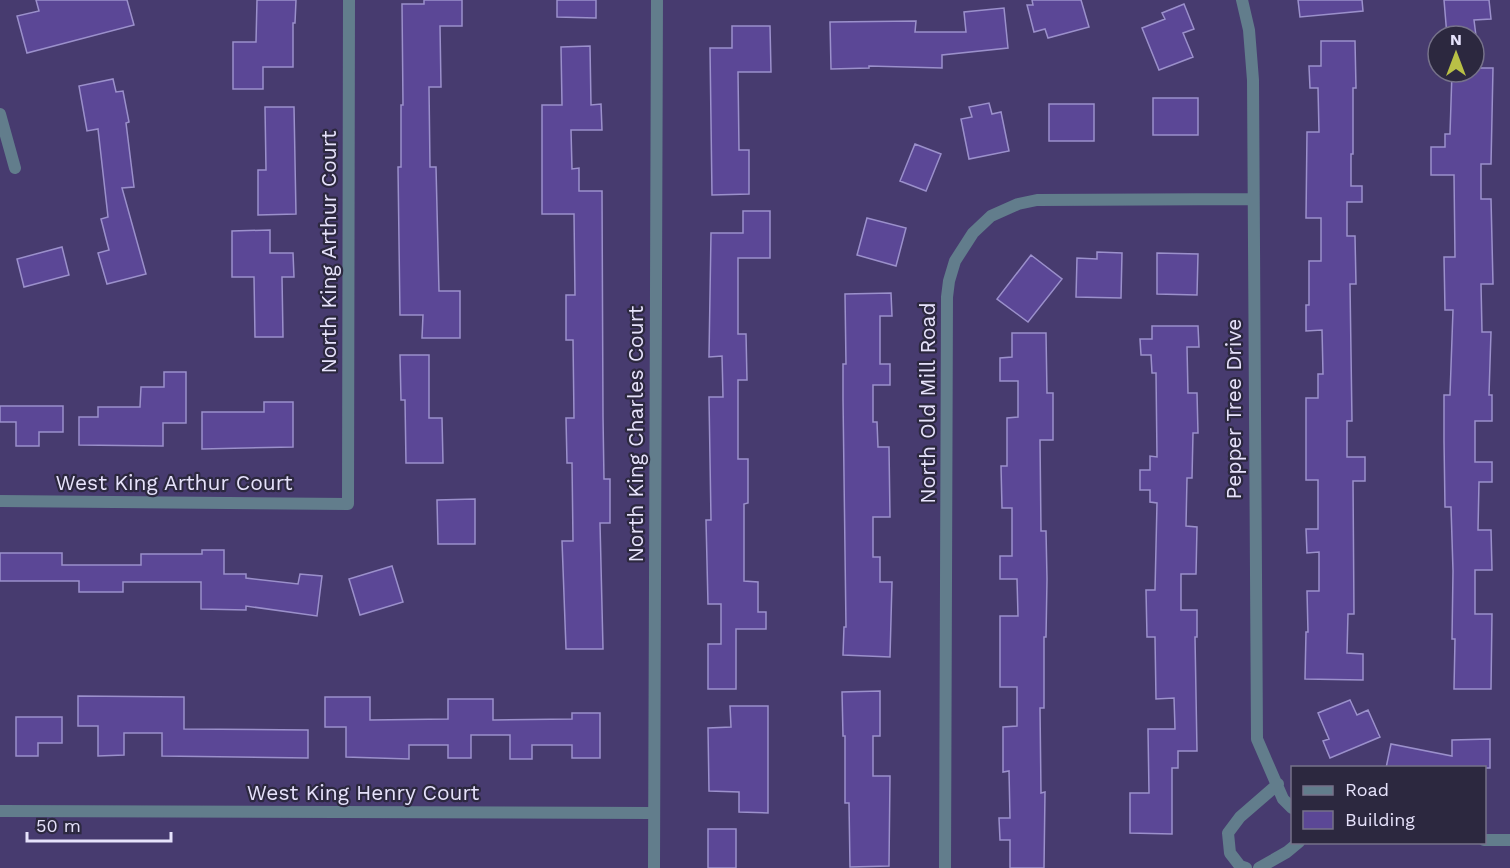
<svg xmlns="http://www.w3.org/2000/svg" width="1510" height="868" viewBox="0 0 1510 868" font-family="'Work Sans',sans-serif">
	<rect width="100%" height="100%" fill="#473b6f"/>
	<path fill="#5b4796" stroke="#9b90cb" stroke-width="1.5" d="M 36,0 L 127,0 L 134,25 L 27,53 L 17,16 L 39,11 Z
		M 257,0 L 296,0 L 295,23 L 293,23 L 293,67 L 263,67 L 263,89 L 233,89 L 233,42 L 256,42 Z
		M 424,0 L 462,0 L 462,26 L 440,26 L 441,87 L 429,87 L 430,167 L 436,167 L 439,291 L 460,291 L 460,338 L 422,338 L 423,315 L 400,315 L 398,167 L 401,167 L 401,105 L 403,105 L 402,4 L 424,4 Z
		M 557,0 L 596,0 L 596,18 L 557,17 Z
		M 1032,0 L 1081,0 L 1089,27 L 1048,38 L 1045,29 L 1034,32 L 1027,5 L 1033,5 Z
		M 1298,0 L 1362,0 L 1363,11 L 1300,17 Z
		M 1444,0 L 1489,0 L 1491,19 L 1474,20 L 1476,36 L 1447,36 Z
		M 1184,4 L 1194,29 L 1183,33 L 1193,57 L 1159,70 L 1142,28 L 1165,19 L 1162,13 Z
		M 1004,8 L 1008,48 L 942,55 L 942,68 L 869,66 L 869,68 L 831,69 L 830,22 L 916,21 L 915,32 L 966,32 L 964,12 Z
		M 732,26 L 770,26 L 771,72 L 738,72 L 739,150 L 749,150 L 749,194 L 712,195 L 710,48 L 732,48 Z
		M 1321,41 L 1355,41 L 1356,88 L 1353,88 L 1353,154 L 1351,154 L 1351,186 L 1362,186 L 1362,202 L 1347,202 L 1347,236 L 1355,236 L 1356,284 L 1350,284 L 1352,421 L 1347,421 L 1347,457 L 1365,457 L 1365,481 L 1353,481 L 1354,614 L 1348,614 L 1347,653 L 1363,654 L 1363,680 L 1305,679 L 1306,632 L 1308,632 L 1307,591 L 1319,591 L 1319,552 L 1307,553 L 1306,529 L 1318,529 L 1318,480 L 1306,480 L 1306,398 L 1318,398 L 1318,374 L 1323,374 L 1322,330 L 1306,331 L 1306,305 L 1309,305 L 1309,261 L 1321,261 L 1321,218 L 1306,218 L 1307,132 L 1319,132 L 1318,88 L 1310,88 L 1309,66 L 1321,66 Z
		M 590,46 L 591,105 L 601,104 L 602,130 L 571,130 L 572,169 L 579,168 L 579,191 L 602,191 L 603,417 L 604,479 L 610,479 L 610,523 L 600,523 L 603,649 L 566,649 L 562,541 L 573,541 L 572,463 L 567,463 L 566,418 L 574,418 L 573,340 L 566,340 L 566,295 L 575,295 L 574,214 L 542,214 L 542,105 L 562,105 L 561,47 Z
		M 1474,68 L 1493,68 L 1491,164 L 1481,164 L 1481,199 L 1491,199 L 1493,284 L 1481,284 L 1482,332 L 1491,332 L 1489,395 L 1492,395 L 1492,421 L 1475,421 L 1475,462 L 1492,462 L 1492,482 L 1479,482 L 1478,530 L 1491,530 L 1492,570 L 1475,570 L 1475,614 L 1492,614 L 1491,689 L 1454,689 L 1455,639 L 1452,639 L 1453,571 L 1451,507 L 1445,507 L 1444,441 L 1444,395 L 1450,395 L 1453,310 L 1445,310 L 1444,257 L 1455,257 L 1454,175 L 1431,175 L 1431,147 L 1445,147 L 1445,134 L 1450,134 L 1452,72 L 1474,72 Z
		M 113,79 L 116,92 L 123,91 L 129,122 L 126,123 L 134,187 L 122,188 L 146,274 L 107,284 L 98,253 L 109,250 L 101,219 L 108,217 L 98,129 L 87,131 L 79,86 Z
		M 1153,98 L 1198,98 L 1198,135 L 1153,135 Z
		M 989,103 L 992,114 L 1001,112 L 1009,151 L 969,159 L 961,119 L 972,117 L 969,107 Z
		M 1049,104 L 1094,104 L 1094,141 L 1049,141 Z
		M 265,107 L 294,107 L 296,214 L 258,215 L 258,170 L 266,170 Z
		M 915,144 L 941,154 L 926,191 L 900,181 Z
		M 743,211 L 770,211 L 770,258 L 738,258 L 738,334 L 746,334 L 747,380 L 738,380 L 738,459 L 748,459 L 748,503 L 744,504 L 744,581 L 758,582 L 758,612 L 766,612 L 766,629 L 736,629 L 736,689 L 708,689 L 708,644 L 721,644 L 721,604 L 708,604 L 706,520 L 711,520 L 709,397 L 723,397 L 722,356 L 709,357 L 711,233 L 743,233 Z
		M 867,218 L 906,228 L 896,266 L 857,255 Z
		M 270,230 L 270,253 L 293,253 L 294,277 L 282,277 L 283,337 L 255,337 L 254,277 L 232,277 L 232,231 Z
		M 62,247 L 69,275 L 24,287 L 17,259 Z
		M 1097,252 L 1122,253 L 1121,298 L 1076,297 L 1077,258 L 1097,259 Z
		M 1157,253 L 1198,254 L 1197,295 L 1157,294 Z
		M 1031,255 L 1062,279 L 1028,322 L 997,299 Z
		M 891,293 L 892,316 L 880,316 L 880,364 L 890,364 L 890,385 L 873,385 L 873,422 L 877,422 L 878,447 L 889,447 L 890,517 L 873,517 L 873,557 L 880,557 L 880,582 L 892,582 L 890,657 L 843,655 L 844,627 L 846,627 L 843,399 L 843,364 L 846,364 L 845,294 Z
		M 1152,326 L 1198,326 L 1199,347 L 1187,347 L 1188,393 L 1197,393 L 1198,433 L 1193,433 L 1192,478 L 1187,478 L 1186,526 L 1197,527 L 1196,574 L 1181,574 L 1181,610 L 1197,610 L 1197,637 L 1195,637 L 1197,751 L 1178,751 L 1178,768 L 1172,768 L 1172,834 L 1130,833 L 1130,793 L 1149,793 L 1148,729 L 1175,729 L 1174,698 L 1156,699 L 1155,637 L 1147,637 L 1146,590 L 1155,590 L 1157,503 L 1150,502 L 1150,490 L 1140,490 L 1140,470 L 1150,470 L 1150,456 L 1157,457 L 1156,373 L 1152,373 L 1151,355 L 1141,355 L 1140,339 L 1152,339 Z
		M 1012,333 L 1046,333 L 1047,393 L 1053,393 L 1053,440 L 1040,440 L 1041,531 L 1046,531 L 1047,579 L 1046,637 L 1044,637 L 1044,708 L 1040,708 L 1041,793 L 1045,792 L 1044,868 L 1010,868 L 1010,840 L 1000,840 L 999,818 L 1010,818 L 1009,771 L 1003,772 L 1003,727 L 1017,726 L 1017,687 L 1000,687 L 1000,616 L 1018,616 L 1017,579 L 1000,579 L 1000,556 L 1012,556 L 1012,508 L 1002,508 L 1001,466 L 1007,466 L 1007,418 L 1018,417 L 1018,381 L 1000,381 L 1000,358 L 1012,357 Z
		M 400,355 L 429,355 L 429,418 L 442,418 L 443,463 L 406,463 L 405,400 L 401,400 Z
		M 164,372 L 186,372 L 186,423 L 163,423 L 163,446 L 79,445 L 79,417 L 98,417 L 98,407 L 140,407 L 141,387 L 164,387 Z
		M 264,402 L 293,402 L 293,447 L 202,449 L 202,412 L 264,412 Z
		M 0,406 L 63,406 L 63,432 L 39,432 L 39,446 L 16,446 L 16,422 L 0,422 Z
		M 475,499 L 475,544 L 438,544 L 437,500 Z
		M 202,550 L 224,550 L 224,574 L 246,574 L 246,578 L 298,584 L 300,574 L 322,576 L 317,616 L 246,606 L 246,610 L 201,609 L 201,582 L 123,582 L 123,592 L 79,592 L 79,581 L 0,581 L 0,553 L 62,553 L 62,565 L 141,565 L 141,554 L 202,554 Z
		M 392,566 L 403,602 L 360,615 L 349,579 Z
		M 880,691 L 880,736 L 873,736 L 873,776 L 890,776 L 889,866 L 850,867 L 849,803 L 845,803 L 845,736 L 843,736 L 842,692 Z
		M 78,696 L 184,697 L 184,729 L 308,730 L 308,758 L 162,756 L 162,733 L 124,733 L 124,755 L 98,756 L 98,726 L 78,726 Z
		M 325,697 L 370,697 L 370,720 L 448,719 L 448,699 L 493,699 L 493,720 L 572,719 L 572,713 L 600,713 L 600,758 L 572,758 L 572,745 L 532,745 L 532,759 L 510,759 L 510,735 L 471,735 L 471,758 L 448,758 L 448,745 L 409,745 L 409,759 L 346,757 L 346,727 L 325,727 Z
		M 1350,700 L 1357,715 L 1368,710 L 1380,737 L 1330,758 L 1323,741 L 1329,739 L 1318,713 Z
		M 730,706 L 768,706 L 768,813 L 739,812 L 739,792 L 709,791 L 708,728 L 731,727 Z
		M 16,717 L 62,717 L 62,743 L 38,743 L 38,756 L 16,756 Z
		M 1490,739 L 1490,768 L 1386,768 L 1391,744 L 1452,756 L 1452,740 Z
		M 708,829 L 736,829 L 736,868 L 708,868 Z"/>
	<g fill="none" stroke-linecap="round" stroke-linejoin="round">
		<path stroke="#627d8c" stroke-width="12" d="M 1242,0 L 1249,30 L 1253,80 L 1257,739 L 1283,799 L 1292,808
			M 0,114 L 15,168
			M 0,501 L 348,504 L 349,0
			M 0,811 L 653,813
			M 1484,840 L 1510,840
			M 654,868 L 657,0
			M 945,868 L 947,297 L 949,281 L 955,261 L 973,233 L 991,216 L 1018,204 L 1037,200 L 1252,199
			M 1246,868 L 1240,866 L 1230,853 L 1228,833 L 1240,817 L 1278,784
			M 1259,868 L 1287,852 L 1299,842"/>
	</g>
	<g text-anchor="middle" stroke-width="4.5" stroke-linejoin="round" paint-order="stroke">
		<g font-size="21" fill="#e6e2fb" stroke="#2c283f">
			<text transform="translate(329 252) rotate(-90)" y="7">North King Arthur Court</text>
			<text transform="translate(928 403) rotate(-90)" y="7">North Old Mill Road</text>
			<text transform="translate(1234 409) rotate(-90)" y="7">Pepper Tree Drive</text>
			<text transform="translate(636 434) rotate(-90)" y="7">North King Charles Court</text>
			<text x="174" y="490">West King Arthur Court</text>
			<text x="363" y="800">West King Henry Court</text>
		</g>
	</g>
	<rect x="1291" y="766" width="195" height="78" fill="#2c283f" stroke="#76728a" stroke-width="1.5"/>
	<rect x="1303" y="786" width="30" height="9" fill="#627d8c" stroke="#76728a" stroke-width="1.5"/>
	<text x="1345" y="796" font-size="18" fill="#e6e2fb">Road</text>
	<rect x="1303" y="811" width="30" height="18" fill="#5b4796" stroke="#76728a" stroke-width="1.5"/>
	<text x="1345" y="826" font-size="18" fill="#e6e2fb">Building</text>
	<g transform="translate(1456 54)"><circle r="28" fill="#2c283f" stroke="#76728a" stroke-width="1.5"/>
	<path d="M0-4.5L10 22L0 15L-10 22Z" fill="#b9c046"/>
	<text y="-9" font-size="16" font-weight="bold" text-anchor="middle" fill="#e6e2fb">N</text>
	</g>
	<path d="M27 832v9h144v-9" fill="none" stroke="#e6e2fb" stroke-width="3"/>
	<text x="36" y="832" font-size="18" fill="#e6e2fb" stroke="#2c283f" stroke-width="4.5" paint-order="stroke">50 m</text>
</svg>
